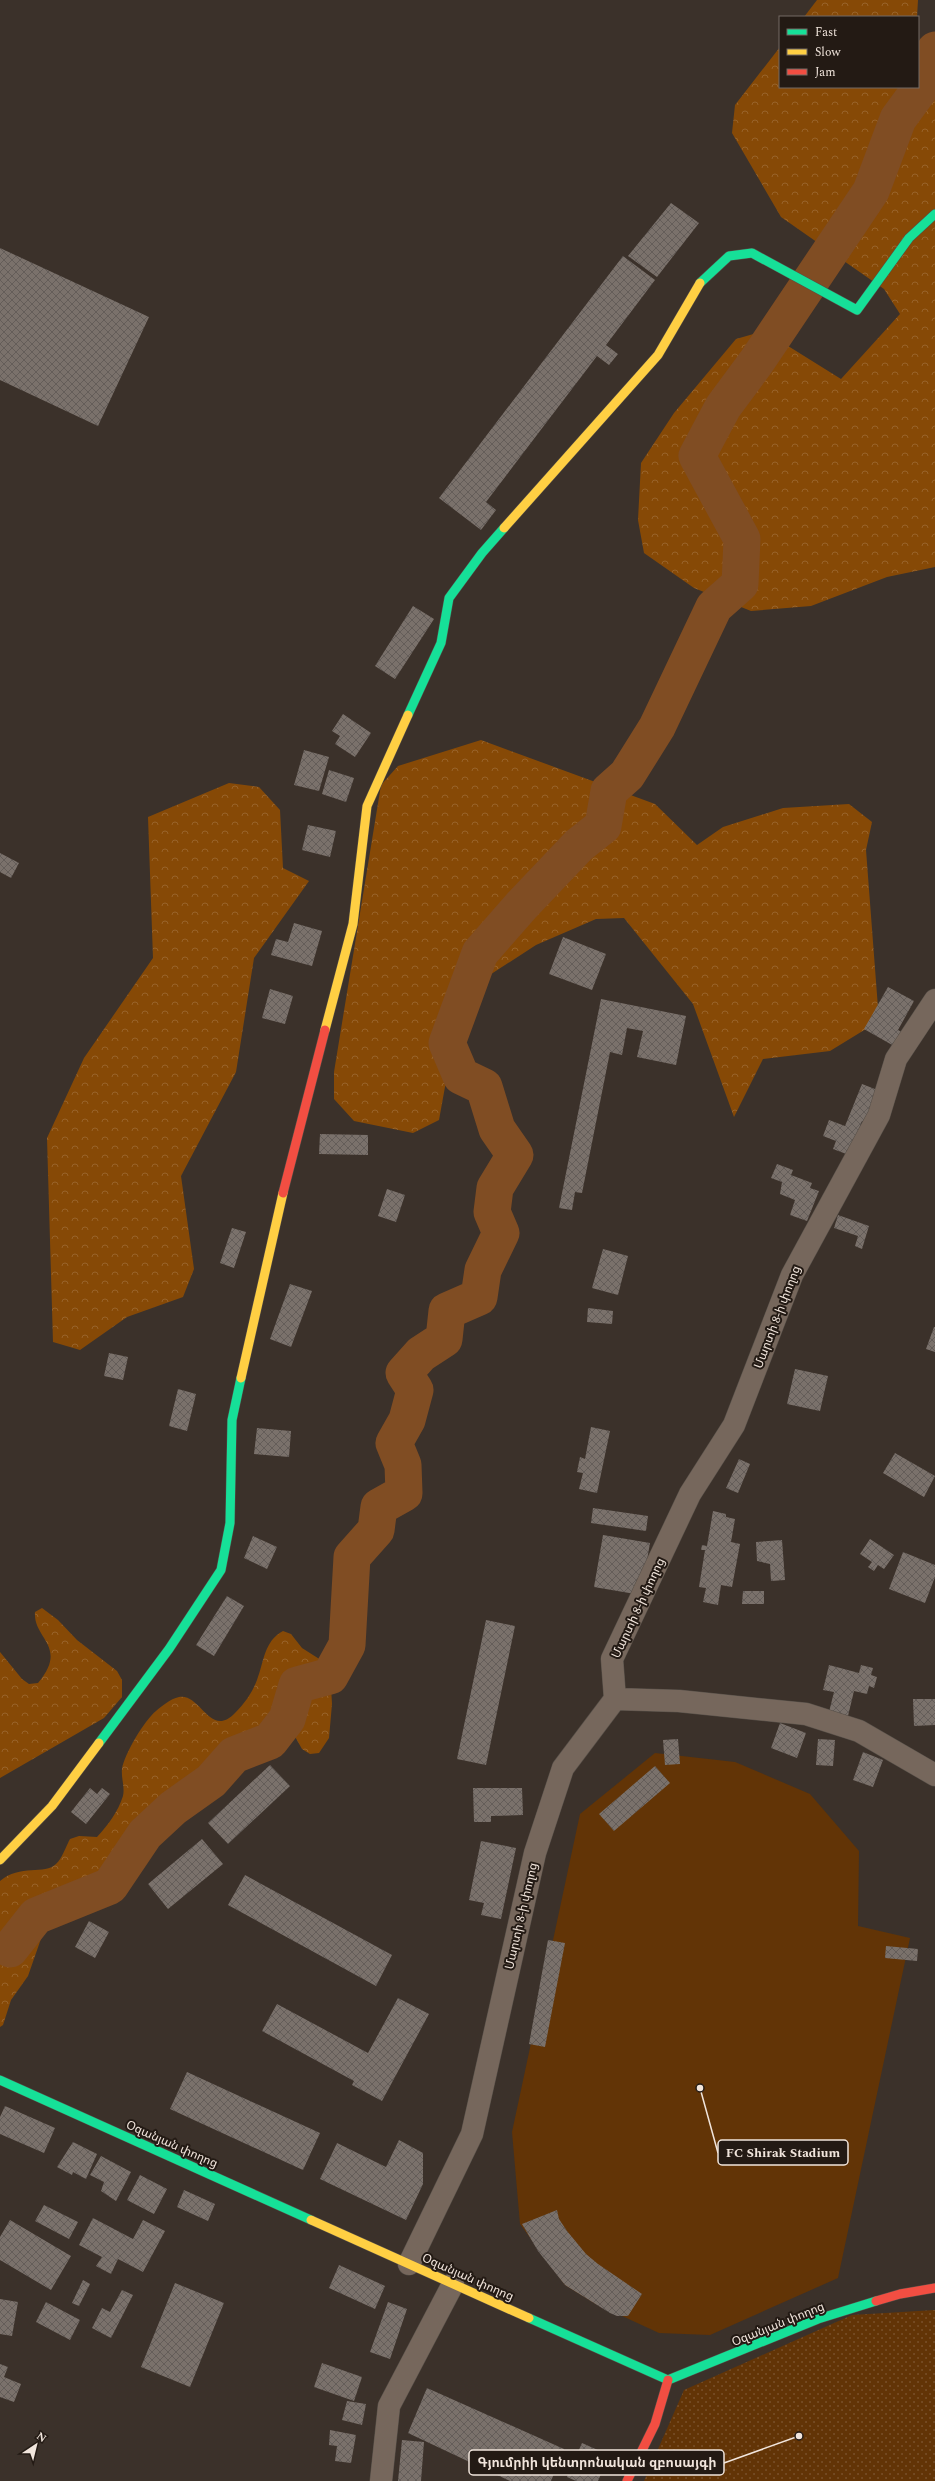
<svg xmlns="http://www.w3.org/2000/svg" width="935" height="2481" viewBox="0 0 935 2481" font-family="Spectral,'Noto Sans Armenian',serif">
	<defs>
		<pattern id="forest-crowns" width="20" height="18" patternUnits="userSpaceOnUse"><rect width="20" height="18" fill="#864906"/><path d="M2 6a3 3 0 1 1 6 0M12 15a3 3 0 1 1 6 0" fill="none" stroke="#98632a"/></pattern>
		<pattern id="park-dots" width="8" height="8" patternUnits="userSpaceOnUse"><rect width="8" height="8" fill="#623406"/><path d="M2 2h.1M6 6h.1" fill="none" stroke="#79512a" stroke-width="1.8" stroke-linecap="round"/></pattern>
		<pattern id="building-cross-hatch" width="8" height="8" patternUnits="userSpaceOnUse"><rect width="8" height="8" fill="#7a716b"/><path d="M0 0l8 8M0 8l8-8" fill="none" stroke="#645d59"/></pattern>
	</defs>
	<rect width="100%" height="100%" fill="#3b312a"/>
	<path fill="#623406" d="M 655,1753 L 735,1762 L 810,1794 L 859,1851 L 858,1926 L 910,1938 L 838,2278 L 710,2335 L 659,2333 L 594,2303 L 565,2285 L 520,2224 L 512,2132 L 580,1814 Z"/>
	<path fill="url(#forest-crowns)" d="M 817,0 L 918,0 L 917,17 L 804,17 Z
		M 918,38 L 935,85 L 935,567 L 887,577 L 811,606 L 751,611 L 694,588 L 644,553 L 638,520 L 641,463 L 674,413 L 736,339 L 764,331 L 841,379 L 900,314 L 884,289 L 781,217 L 732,133 L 735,105 L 780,47 L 780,87 L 918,87 Z
		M 481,740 L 655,804 L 697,845 L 723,827 L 783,808 L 849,804 L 872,822 L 866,850 L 879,1021 L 830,1051 L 763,1059 L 734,1117 L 693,1004 L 624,918 L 596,919 L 536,945 L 462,993 L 439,1120 L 413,1133 L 354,1121 L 334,1099 L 334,1072 L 381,785 L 398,766 Z
		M 229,783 L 259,787 L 280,810 L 283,868 L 309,881 L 254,958 L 236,1072 L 181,1176 L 194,1269 L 183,1297 L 127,1317 L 80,1350 L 53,1342 L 47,1138 L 84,1058 L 153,958 L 148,817 Z
		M 42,1608 L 58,1620 L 77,1640 L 117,1671 L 122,1680 L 122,1697 L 104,1718 L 0,1778 L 0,1652 L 22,1679 L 29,1684 L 38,1683 C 69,1646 33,1639 35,1612 Z
		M 283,1631 L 291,1634 L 302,1648 L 324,1662 L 330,1670 L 332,1704 L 329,1738 L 319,1753 L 310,1754 L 302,1749 L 293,1733 L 285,1728 L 277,1728 L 245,1750 L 234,1755 L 190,1791 L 173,1808 L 128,1873 L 83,1897 L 73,1900 L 53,1918 L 43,1933 L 28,1976 L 11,2000 L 3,2025 L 0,2027 L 0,1881 C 20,1864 45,1875 56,1864 C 62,1859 66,1846 70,1839 L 79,1836 L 97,1837 C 108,1825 118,1812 123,1796 C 125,1787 121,1778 122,1769 C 125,1753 144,1721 156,1711 C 162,1706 170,1699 179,1697 C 201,1693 210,1739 235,1713 C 245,1703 252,1693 257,1680 C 264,1662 264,1641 283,1631 Z"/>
	<path fill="url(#park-dots)" d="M 935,2310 L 935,2481 L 644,2481 L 684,2390 L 852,2315 Z"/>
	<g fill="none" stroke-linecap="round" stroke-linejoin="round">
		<path stroke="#804d23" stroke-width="37" d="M 10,1949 L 36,1916 L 110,1886 L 145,1834 L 173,1808 L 211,1781 L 234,1755 L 270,1741 L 287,1719 L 297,1685 L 330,1676 L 347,1645 L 352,1557 L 376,1530 L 379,1507 L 404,1493 L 403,1465 L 394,1443 L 407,1420 L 415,1390 L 404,1373 L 421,1354 L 444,1339 L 447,1311 L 479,1297 L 483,1270 L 501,1233 L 492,1212 L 495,1188 L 515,1155 L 497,1129 L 484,1087 L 461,1076 L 447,1043 L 480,953 L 522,905 L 579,845 L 603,826 L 609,791 L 627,775 L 657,727 L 714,607 L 740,584 L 742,539 L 697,456 L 723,407 L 757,361 L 871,191 L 898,119 L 928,78 L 935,50"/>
	</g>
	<path fill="url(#building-cross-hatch)" d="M 671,203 L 699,223 L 657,277 L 628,256 Z
		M 0,248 L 149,317 L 98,426 L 0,380 Z
		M 623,256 L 655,280 L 606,345 L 618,354 L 609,365 L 597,356 L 486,502 L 496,510 L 481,530 L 439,498 Z
		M 413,606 L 434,619 L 395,679 L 375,666 Z
		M 343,714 L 371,733 L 355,757 L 335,744 L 340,736 L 332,731 Z
		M 304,750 L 329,757 L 319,791 L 294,785 Z
		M 329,770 L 354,778 L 346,802 L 322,794 Z
		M 308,825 L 336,831 L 330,857 L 302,850 Z
		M 0,853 L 19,863 L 11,878 L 0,872 Z
		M 294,923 L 322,931 L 312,966 L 271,955 L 276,939 L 288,942 Z
		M 563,937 L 606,954 L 592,990 L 549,974 Z
		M 888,987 L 914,1001 L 898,1030 L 909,1036 L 901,1050 L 864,1029 Z
		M 270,989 L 293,996 L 285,1024 L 262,1018 Z
		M 601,999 L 686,1016 L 676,1065 L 637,1057 L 643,1031 L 627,1028 L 622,1055 L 610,1052 L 582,1193 L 575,1192 L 572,1210 L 559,1208 Z
		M 862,1084 L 880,1091 L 866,1123 L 862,1121 L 849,1155 L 833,1149 L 836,1141 L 823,1136 L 829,1120 L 845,1126 Z
		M 320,1134 L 368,1135 L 368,1155 L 319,1154 Z
		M 777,1164 L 793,1170 L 791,1175 L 812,1183 L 810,1188 L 819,1191 L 807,1221 L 790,1215 L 795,1200 L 780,1194 L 782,1182 L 771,1178 Z
		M 387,1189 L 405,1195 L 396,1222 L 378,1216 Z
		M 838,1215 L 869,1226 L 862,1249 L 855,1246 L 858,1236 L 834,1228 Z
		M 232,1228 L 246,1232 L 234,1268 L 220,1263 Z
		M 603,1249 L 628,1256 L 618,1295 L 592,1288 Z
		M 290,1284 L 312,1291 L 291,1347 L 270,1339 Z
		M 588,1308 L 613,1311 L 612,1324 L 587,1322 Z
		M 934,1327 L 935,1327 L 935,1352 L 926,1349 Z
		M 109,1353 L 128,1357 L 123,1380 L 104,1376 Z
		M 795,1369 L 828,1376 L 820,1411 L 787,1404 Z
		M 178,1389 L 196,1394 L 187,1431 L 169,1426 Z
		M 591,1427 L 610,1431 L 597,1493 L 579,1489 L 583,1473 L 577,1472 L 580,1457 L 585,1459 Z
		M 257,1428 L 291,1431 L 289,1457 L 254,1454 Z
		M 895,1453 L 935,1476 L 924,1497 L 883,1473 Z
		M 739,1459 L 750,1464 L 738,1493 L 726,1488 Z
		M 593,1508 L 648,1516 L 646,1531 L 591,1523 Z
		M 713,1511 L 726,1514 L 726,1517 L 735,1519 L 731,1542 L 740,1544 L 732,1587 L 721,1585 L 718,1605 L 703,1602 L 706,1588 L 699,1587 L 705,1550 L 701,1550 L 702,1545 L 707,1546 Z
		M 603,1535 L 650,1543 L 641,1595 L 594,1587 Z
		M 253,1536 L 277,1547 L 267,1569 L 244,1558 Z
		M 870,1539 L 894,1555 L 884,1569 L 878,1565 L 874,1571 L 868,1567 L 872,1562 L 860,1554 Z
		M 782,1540 L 785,1580 L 771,1581 L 770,1564 L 757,1561 L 756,1542 Z
		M 903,1552 L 935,1565 L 935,1577 L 925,1603 L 889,1589 Z
		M 743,1591 L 764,1591 L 764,1604 L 742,1604 Z
		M 227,1596 L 244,1606 L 214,1656 L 196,1645 Z
		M 486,1620 L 515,1626 L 486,1765 L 457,1759 Z
		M 829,1665 L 859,1673 L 861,1665 L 873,1668 L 871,1675 L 877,1677 L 874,1688 L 869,1686 L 867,1694 L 854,1691 L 848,1716 L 829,1712 L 834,1692 L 823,1690 Z
		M 913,1699 L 935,1699 L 935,1725 L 914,1726 Z
		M 780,1723 L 806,1733 L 797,1758 L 771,1748 Z
		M 678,1739 L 680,1764 L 665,1765 L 663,1740 Z
		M 818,1739 L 835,1740 L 833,1766 L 816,1765 Z
		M 863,1752 L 883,1760 L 873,1787 L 853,1780 Z
		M 270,1765 L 290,1786 L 228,1844 L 208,1823 Z
		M 655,1766 L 670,1783 L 614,1831 L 599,1814 Z
		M 90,1788 L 97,1794 L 102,1788 L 110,1794 L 86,1824 L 71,1812 Z
		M 473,1788 L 522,1788 L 523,1815 L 491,1816 L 491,1822 L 474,1822 Z
		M 202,1839 L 223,1864 L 168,1909 L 148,1884 Z
		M 481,1841 L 516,1848 L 501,1919 L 481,1915 L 484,1903 L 469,1900 Z
		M 245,1875 L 392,1955 L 376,1986 L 228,1905 Z
		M 89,1921 L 109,1932 L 95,1958 L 75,1947 Z
		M 548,1940 L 565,1943 L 545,2047 L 529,2044 Z
		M 886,1946 L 918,1949 L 917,1961 L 885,1958 Z
		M 398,1998 L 429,2014 L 382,2101 L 352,2085 L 354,2081 L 262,2031 L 277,2004 L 368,2053 Z
		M 187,2072 L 320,2133 L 303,2170 L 170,2109 Z
		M 5,2106 L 55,2128 L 44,2153 L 0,2134 L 0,2117 Z
		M 399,2140 L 423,2153 L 423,2184 L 406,2220 L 320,2179 L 337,2143 L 386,2167 Z
		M 73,2142 L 97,2154 L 86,2179 L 73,2172 L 72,2175 L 57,2167 Z
		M 101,2156 L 131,2172 L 116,2201 L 101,2191 L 104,2182 L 90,2175 Z
		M 140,2175 L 167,2189 L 154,2214 L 127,2200 Z
		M 184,2190 L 215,2204 L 208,2221 L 177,2207 Z
		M 44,2205 L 78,2222 L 69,2239 L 35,2221 Z
		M 557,2210 L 559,2219 L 567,2231 L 586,2254 L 598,2264 L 642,2294 L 628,2316 L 617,2316 L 610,2313 L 565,2285 L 538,2251 L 522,2224 Z
		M 93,2218 L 133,2239 L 143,2220 L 165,2231 L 143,2272 L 118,2259 L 111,2274 L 96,2266 L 102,2257 L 79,2245 Z
		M 10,2220 L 71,2256 L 51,2290 L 0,2260 L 0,2237 Z
		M 339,2265 L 385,2286 L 375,2309 L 329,2288 Z
		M 83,2280 L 90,2284 L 79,2306 L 72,2303 Z
		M 175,2283 L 224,2303 L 190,2387 L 141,2367 Z
		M 122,2290 L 133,2295 L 111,2338 L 92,2328 L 102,2308 L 110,2312 Z
		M 0,2299 L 18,2302 L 12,2336 L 0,2334 Z
		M 46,2302 L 80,2320 L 70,2340 L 36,2322 Z
		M 388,2302 L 407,2309 L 390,2359 L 370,2352 Z
		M 322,2363 L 362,2377 L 354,2401 L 314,2387 Z
		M 0,2364 L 8,2367 L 4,2377 L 21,2384 L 14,2402 L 0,2397 Z
		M 427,2388 L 564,2449 L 551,2481 L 510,2481 L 408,2433 Z
		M 347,2401 L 366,2404 L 362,2425 L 342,2420 Z
		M 330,2430 L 356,2435 L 351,2463 L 335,2461 L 337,2446 L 329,2445 Z
		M 402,2440 L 424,2442 L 421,2481 L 398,2481 Z
		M 582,2443 L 609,2455 L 598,2481 L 576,2481 L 567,2477 Z"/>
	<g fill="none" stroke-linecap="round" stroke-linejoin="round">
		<g stroke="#564f48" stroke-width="23">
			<path id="street" d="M 615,1699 L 679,1701 L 806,1714 L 859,1731 L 935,1775
				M 409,2264 L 472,2134 L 535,1853 L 563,1768 L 615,1699 L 612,1659 L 690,1494 L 734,1425 L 792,1275 L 879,1115 L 896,1059 L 935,1000
				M 381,2481 L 389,2406 L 453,2284"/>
		</g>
		<g stroke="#564f48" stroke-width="10">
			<path id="fast" d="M 700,283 L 729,256 L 752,253 L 857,310 L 909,238 L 935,214
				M 408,715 L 441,643 L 449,598 L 482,553 L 504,528
				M 99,1743 L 169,1649 L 221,1570 L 230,1523 L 232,1420 L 241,1378
				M 0,2080 L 311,2220
				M 529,2318 L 668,2380 L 818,2319 L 876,2301"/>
		</g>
		<g stroke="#564f48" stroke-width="10">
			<path id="slow" d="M 504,528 L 658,355 L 700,283
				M 325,1030 L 353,924 L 367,806 L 408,715
				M 241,1378 L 283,1193
				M 0,1860 L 52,1806 L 99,1743
				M 311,2220 L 529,2318"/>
		</g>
		<g stroke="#564f48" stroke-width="10">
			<path id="jam" d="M 283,1193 L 325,1030
				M 876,2301 L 900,2294 L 935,2288
				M 627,2481 L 655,2424 L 668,2380"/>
		</g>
		<use href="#street" stroke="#76675c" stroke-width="22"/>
		<use href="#fast" stroke="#16e098" stroke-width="9"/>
		<use href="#slow" stroke="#ffcf43" stroke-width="9"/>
		<use href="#jam" stroke="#f24e42" stroke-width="9"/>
	</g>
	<g text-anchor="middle" stroke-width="4" stroke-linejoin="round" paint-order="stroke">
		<g font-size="12" fill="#f1e5dc" stroke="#231a14">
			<text transform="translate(777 1317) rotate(-69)" y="4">Մարտի 8-ի փողոց</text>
			<text transform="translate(638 1608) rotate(-65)" y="4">Մարտի 8-ի փողոց</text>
			<text transform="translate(521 1916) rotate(-77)" y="4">Մարտի 8-ի փողոց</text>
			<text transform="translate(172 2144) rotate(24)" y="4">Օզանյան փողոց</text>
			<text transform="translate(468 2277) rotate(24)" y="4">Օզանյան փողոց</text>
			<text transform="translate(778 2324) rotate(-22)" y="4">Օզանյան փողոց</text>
		</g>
	</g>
	<path fill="none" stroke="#f1e5dc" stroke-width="1.5" d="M700 2088L718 2153M799 2436L724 2463"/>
	<g fill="#f1e5dc" stroke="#231a14" stroke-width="1.5">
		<circle cx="700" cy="2088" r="4"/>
		<circle cx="799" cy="2436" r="4"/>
	</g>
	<g fill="#231a14" stroke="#f1e5dc" stroke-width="1.5">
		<rect x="718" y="2140" width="130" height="25" rx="4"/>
		<rect x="469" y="2450" width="255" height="25" rx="4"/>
	</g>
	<g font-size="13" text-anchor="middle" font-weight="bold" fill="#f1e5dc">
		<text x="783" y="2157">FC Shirak Stadium</text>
		<text x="597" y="2467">Գյումրիի կենտրոնական զբոսայգի</text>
	</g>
	<rect x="779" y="16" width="140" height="72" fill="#231a14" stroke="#756b64"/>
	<rect x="787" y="29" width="20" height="6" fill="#16e098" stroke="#756b64"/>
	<text x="815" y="36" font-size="12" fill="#f1e5dc">Fast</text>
	<rect x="787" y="49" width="20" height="6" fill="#ffcf43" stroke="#756b64"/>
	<text x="815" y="56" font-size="12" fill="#f1e5dc">Slow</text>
	<rect x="787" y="69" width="20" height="6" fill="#f24e42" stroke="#756b64"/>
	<text x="815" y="76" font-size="12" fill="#f1e5dc">Jam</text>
	<g transform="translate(36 2445) rotate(35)" stroke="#231a14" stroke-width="3" paint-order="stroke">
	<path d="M0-3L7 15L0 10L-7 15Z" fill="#f1e5dc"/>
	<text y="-6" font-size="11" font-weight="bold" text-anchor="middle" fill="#f1e5dc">N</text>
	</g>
</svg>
